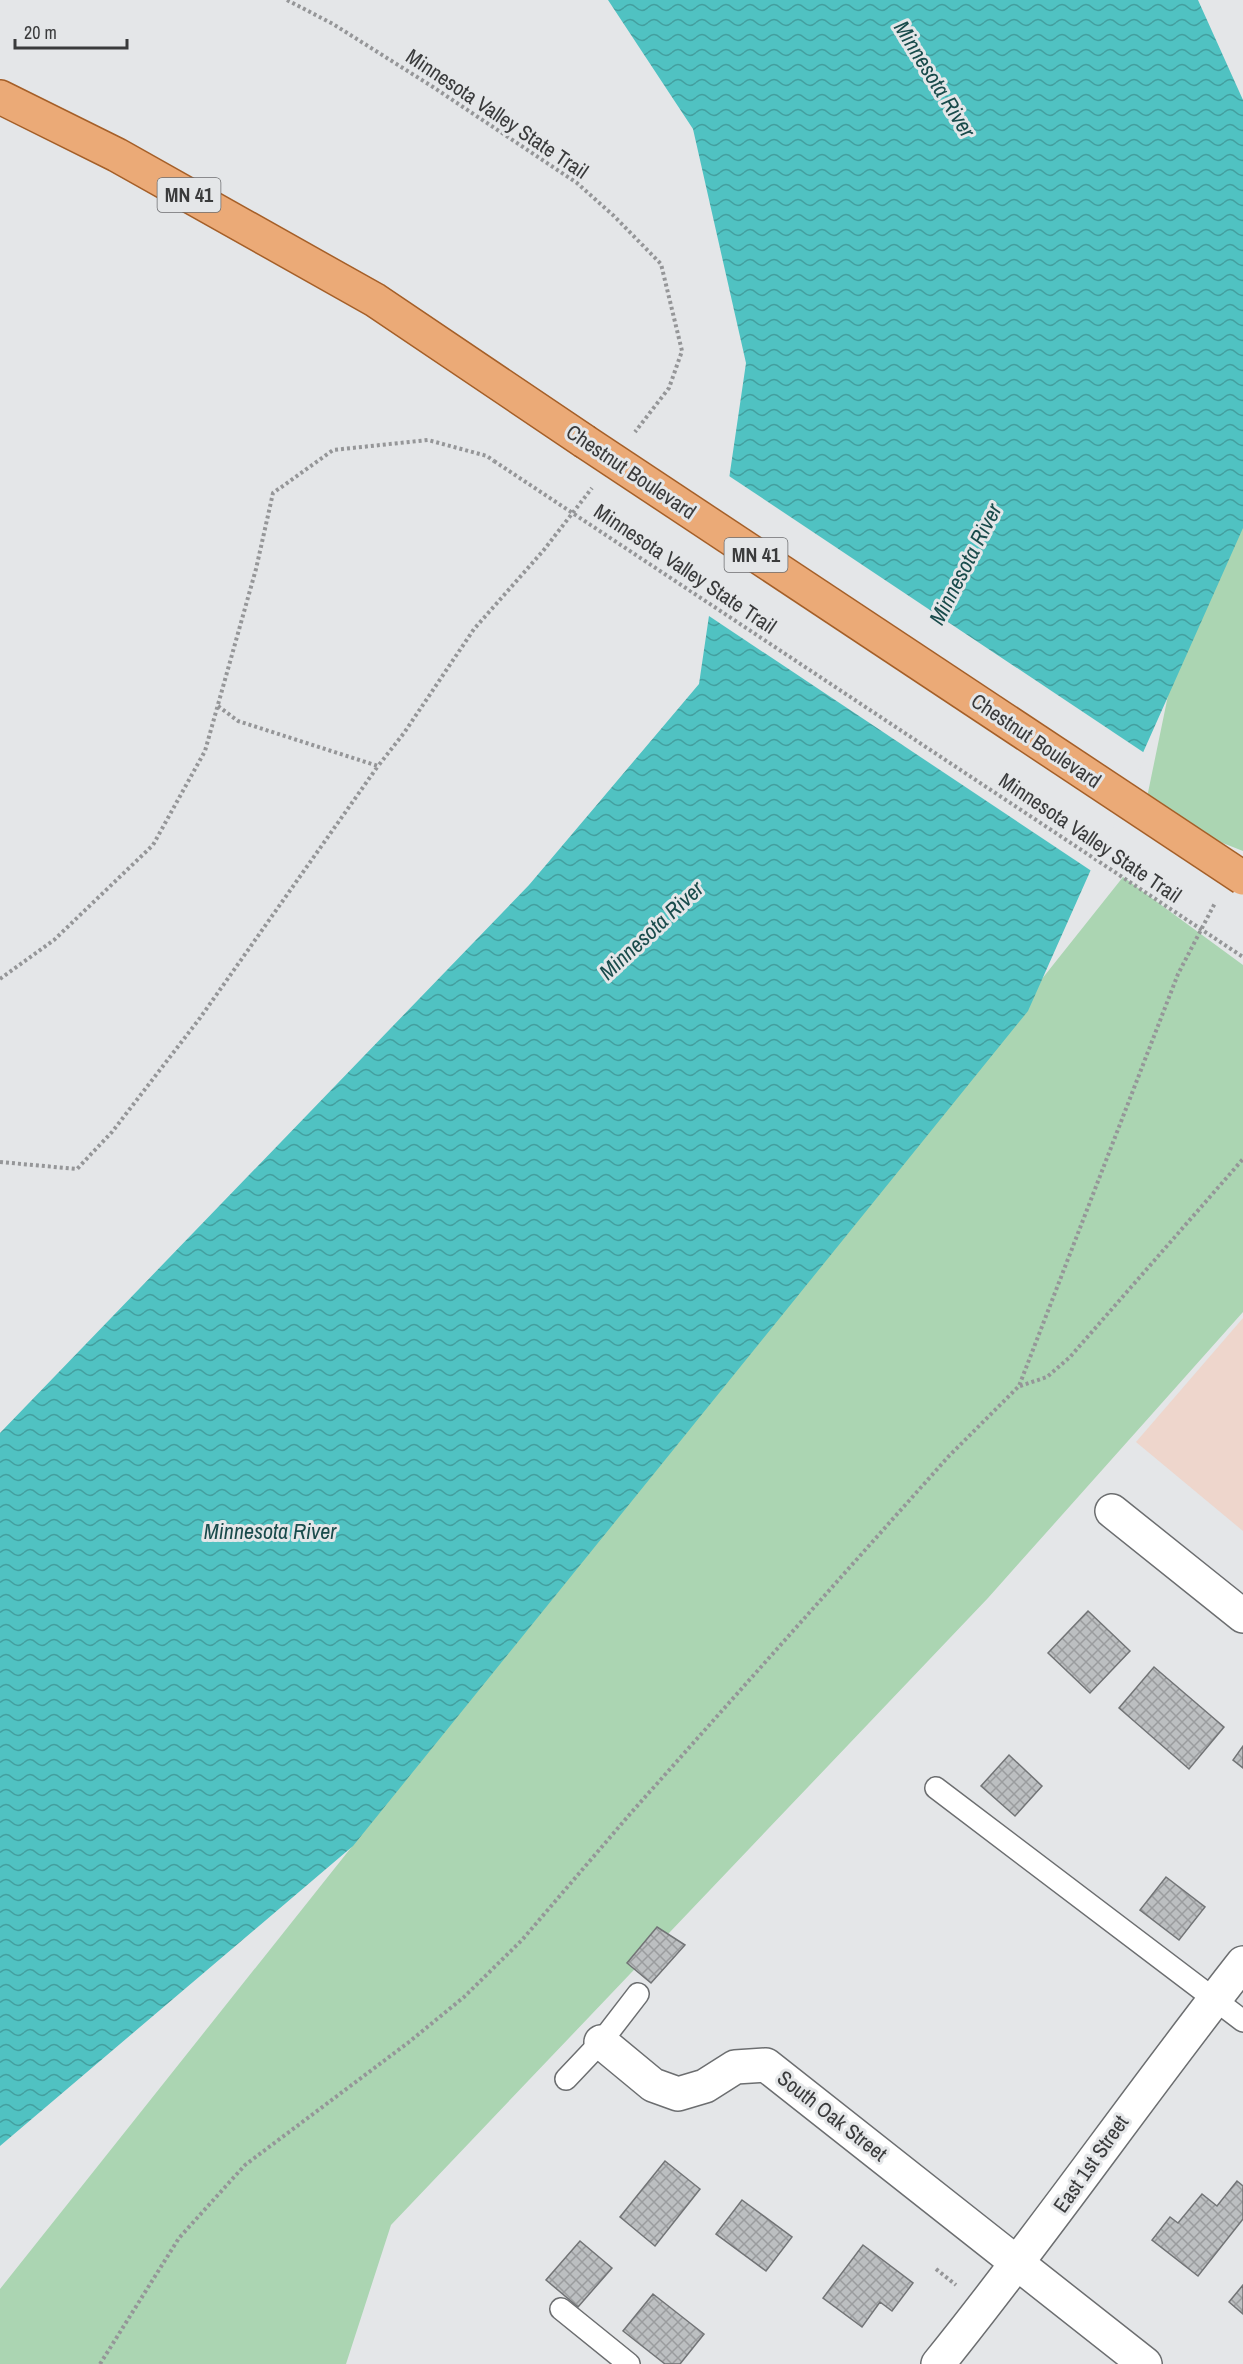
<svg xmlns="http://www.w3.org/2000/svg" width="1243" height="2364" viewBox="0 0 1243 2364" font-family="'Archivo Narrow',sans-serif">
	<defs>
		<pattern id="water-waves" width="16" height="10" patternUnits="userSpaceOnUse" patternTransform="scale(1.5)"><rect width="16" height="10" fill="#50c2c2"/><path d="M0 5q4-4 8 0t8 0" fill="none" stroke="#439f9f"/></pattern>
		<pattern id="building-cross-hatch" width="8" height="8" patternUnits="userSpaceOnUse" patternTransform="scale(1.5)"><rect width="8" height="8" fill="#bcbfc1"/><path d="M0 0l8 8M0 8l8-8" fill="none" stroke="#9a9c9e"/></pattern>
	</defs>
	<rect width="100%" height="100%" fill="#e4e6e8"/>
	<path fill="#eed6cc" d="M 1243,1318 L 1243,1531 L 1136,1442 Z"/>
	<path fill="#abd5b2" d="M 1243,331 L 1243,851 L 1144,812 Z
		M 1123,877 L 1243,965 L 1243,1312 L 988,1598 L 391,2225 L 346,2364 L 0,2364 L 0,2289 Z"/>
	<path fill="url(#water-waves)" d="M 608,0 L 1198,0 L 1243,100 L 1243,528 L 1028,1011 L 353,1846 L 0,2146 L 0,1433 L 529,885 L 699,684 L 746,363 L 693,129 Z"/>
	<path fill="#e4e6e8" d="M 726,474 L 1146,754 L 1093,872 L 706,614 Z"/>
	<path fill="url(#building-cross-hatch)" stroke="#727476" stroke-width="1.5" d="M 1088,1611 L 1130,1651 L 1090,1693 L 1048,1653 Z
		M 1154,1667 L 1224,1727 L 1189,1769 L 1119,1708 Z
		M 1243,1746 L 1243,1768 L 1233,1760 Z
		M 1009,1755 L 1042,1786 L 1015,1816 L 981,1786 Z
		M 1166,1877 L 1205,1907 L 1179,1940 L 1140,1910 Z
		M 657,1927 L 685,1945 L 651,1983 L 627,1963 Z
		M 665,2161 L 700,2189 L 655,2246 L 620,2217 Z
		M 1237,2181 L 1243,2186 L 1243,2219 L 1198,2276 L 1152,2240 L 1170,2217 L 1178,2223 L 1202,2194 L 1217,2206 Z
		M 742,2200 L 792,2237 L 766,2271 L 716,2234 Z
		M 580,2241 L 612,2268 L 578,2307 L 546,2280 Z
		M 863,2245 L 913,2283 L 892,2311 L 880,2302 L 862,2327 L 823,2298 Z
		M 1243,2285 L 1243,2314 L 1229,2302 Z
		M 653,2294 L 704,2334 L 680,2364 L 665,2364 L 623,2331 Z"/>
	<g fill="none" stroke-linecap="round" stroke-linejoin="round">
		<g stroke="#6c6e70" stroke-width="24">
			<path id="service" d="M 936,1788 L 1243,2021
				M 566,2079 L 601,2042 L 638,1994
				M 561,2309 L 629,2364"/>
		</g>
		<g stroke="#6c6e70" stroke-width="36">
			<path id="minor" d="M 1112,1511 L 1243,1616
				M 601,2042 L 653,2085 L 678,2094 L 705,2086 L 735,2067 L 766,2065 L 1145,2364
				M 938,2364 C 1044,2233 1139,2095 1243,1963"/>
		</g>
		<g stroke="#a55f28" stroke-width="36">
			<path id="primary" d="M 0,97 L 117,155 L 375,300 L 584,441"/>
		</g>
		<path stroke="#959698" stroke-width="4" stroke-dasharray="3 3" stroke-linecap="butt" d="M 287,0 L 333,24 L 433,87 L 577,183 L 614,216 L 661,264 L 682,351 L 669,388 L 635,432
			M 218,706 L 238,721 L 378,766 L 404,733 L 474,629 L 543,551 L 592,488
			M 0,979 L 54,940 L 153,845 L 205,751 L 256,569 L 273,493 L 333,450 L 428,440 L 487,456 L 494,461
			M 0,1162 L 77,1169 L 112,1132 L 200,1018 L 378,766
			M 1020,1386 L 1047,1377 L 1070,1357 L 1243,1159
			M 936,2269 L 956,2285
			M 100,2364 L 179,2238 L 245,2165 L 409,2042 L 464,1997 L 522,1940 L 630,1814 L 948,1457 L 1019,1386 L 1178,974 L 1215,903"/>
		<use href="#service" stroke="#fff" stroke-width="21"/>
		<use href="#minor" stroke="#fff" stroke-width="33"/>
		<use href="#primary" stroke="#ebaa77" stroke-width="33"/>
		<g stroke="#a55f28" stroke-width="36" stroke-linecap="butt">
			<path id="primary-bridge" d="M 584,441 L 1243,878"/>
		</g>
		<path stroke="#959698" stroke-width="4" stroke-dasharray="3 3" stroke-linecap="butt" d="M 494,461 L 1243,957"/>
		<use href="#primary-bridge" stroke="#ebaa77" stroke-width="33"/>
	</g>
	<g text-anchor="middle" stroke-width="6" stroke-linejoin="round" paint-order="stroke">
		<g fill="#e4e6e8" stroke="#6d6e70" stroke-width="1.5">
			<rect x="157.5" y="178" width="63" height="34" rx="4.5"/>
			<rect x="724.5" y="538" width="63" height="34" rx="4.5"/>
		</g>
		<g font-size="20" font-weight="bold" fill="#3a3b3c">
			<text x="189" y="202">MN 41</text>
			<text x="756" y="562">MN 41</text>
		</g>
		<g font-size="21" fill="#3a3b3c" stroke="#e4e6e8">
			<text transform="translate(497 114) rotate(34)" y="7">Minnesota Valley State Trail</text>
			<text transform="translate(631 472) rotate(34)" y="7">Chestnut Boulevard</text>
			<text transform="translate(685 569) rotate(34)" y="7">Minnesota Valley State Trail</text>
			<text transform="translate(1036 741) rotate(34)" y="7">Chestnut Boulevard</text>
			<text transform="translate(1090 838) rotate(34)" y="7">Minnesota Valley State Trail</text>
			<text transform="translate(832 2116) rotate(38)" y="7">South Oak Street</text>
			<text transform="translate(1091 2164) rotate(-55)" y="7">East 1st Street</text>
		</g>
		<g font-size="22" font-style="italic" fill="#194b4b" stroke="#e4e6e8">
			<text transform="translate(935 79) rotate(58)" y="8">Minnesota River</text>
			<text transform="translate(965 564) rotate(-63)" y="8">Minnesota River</text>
			<text transform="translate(651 930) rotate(-43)" y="8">Minnesota River</text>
			<text x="270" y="1539">Minnesota River</text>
		</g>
	</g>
	<path d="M15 39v9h112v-9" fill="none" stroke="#3a3b3c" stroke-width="3"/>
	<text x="24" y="39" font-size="18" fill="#3a3b3c" stroke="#e4e6e8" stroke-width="4.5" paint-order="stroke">20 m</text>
</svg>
